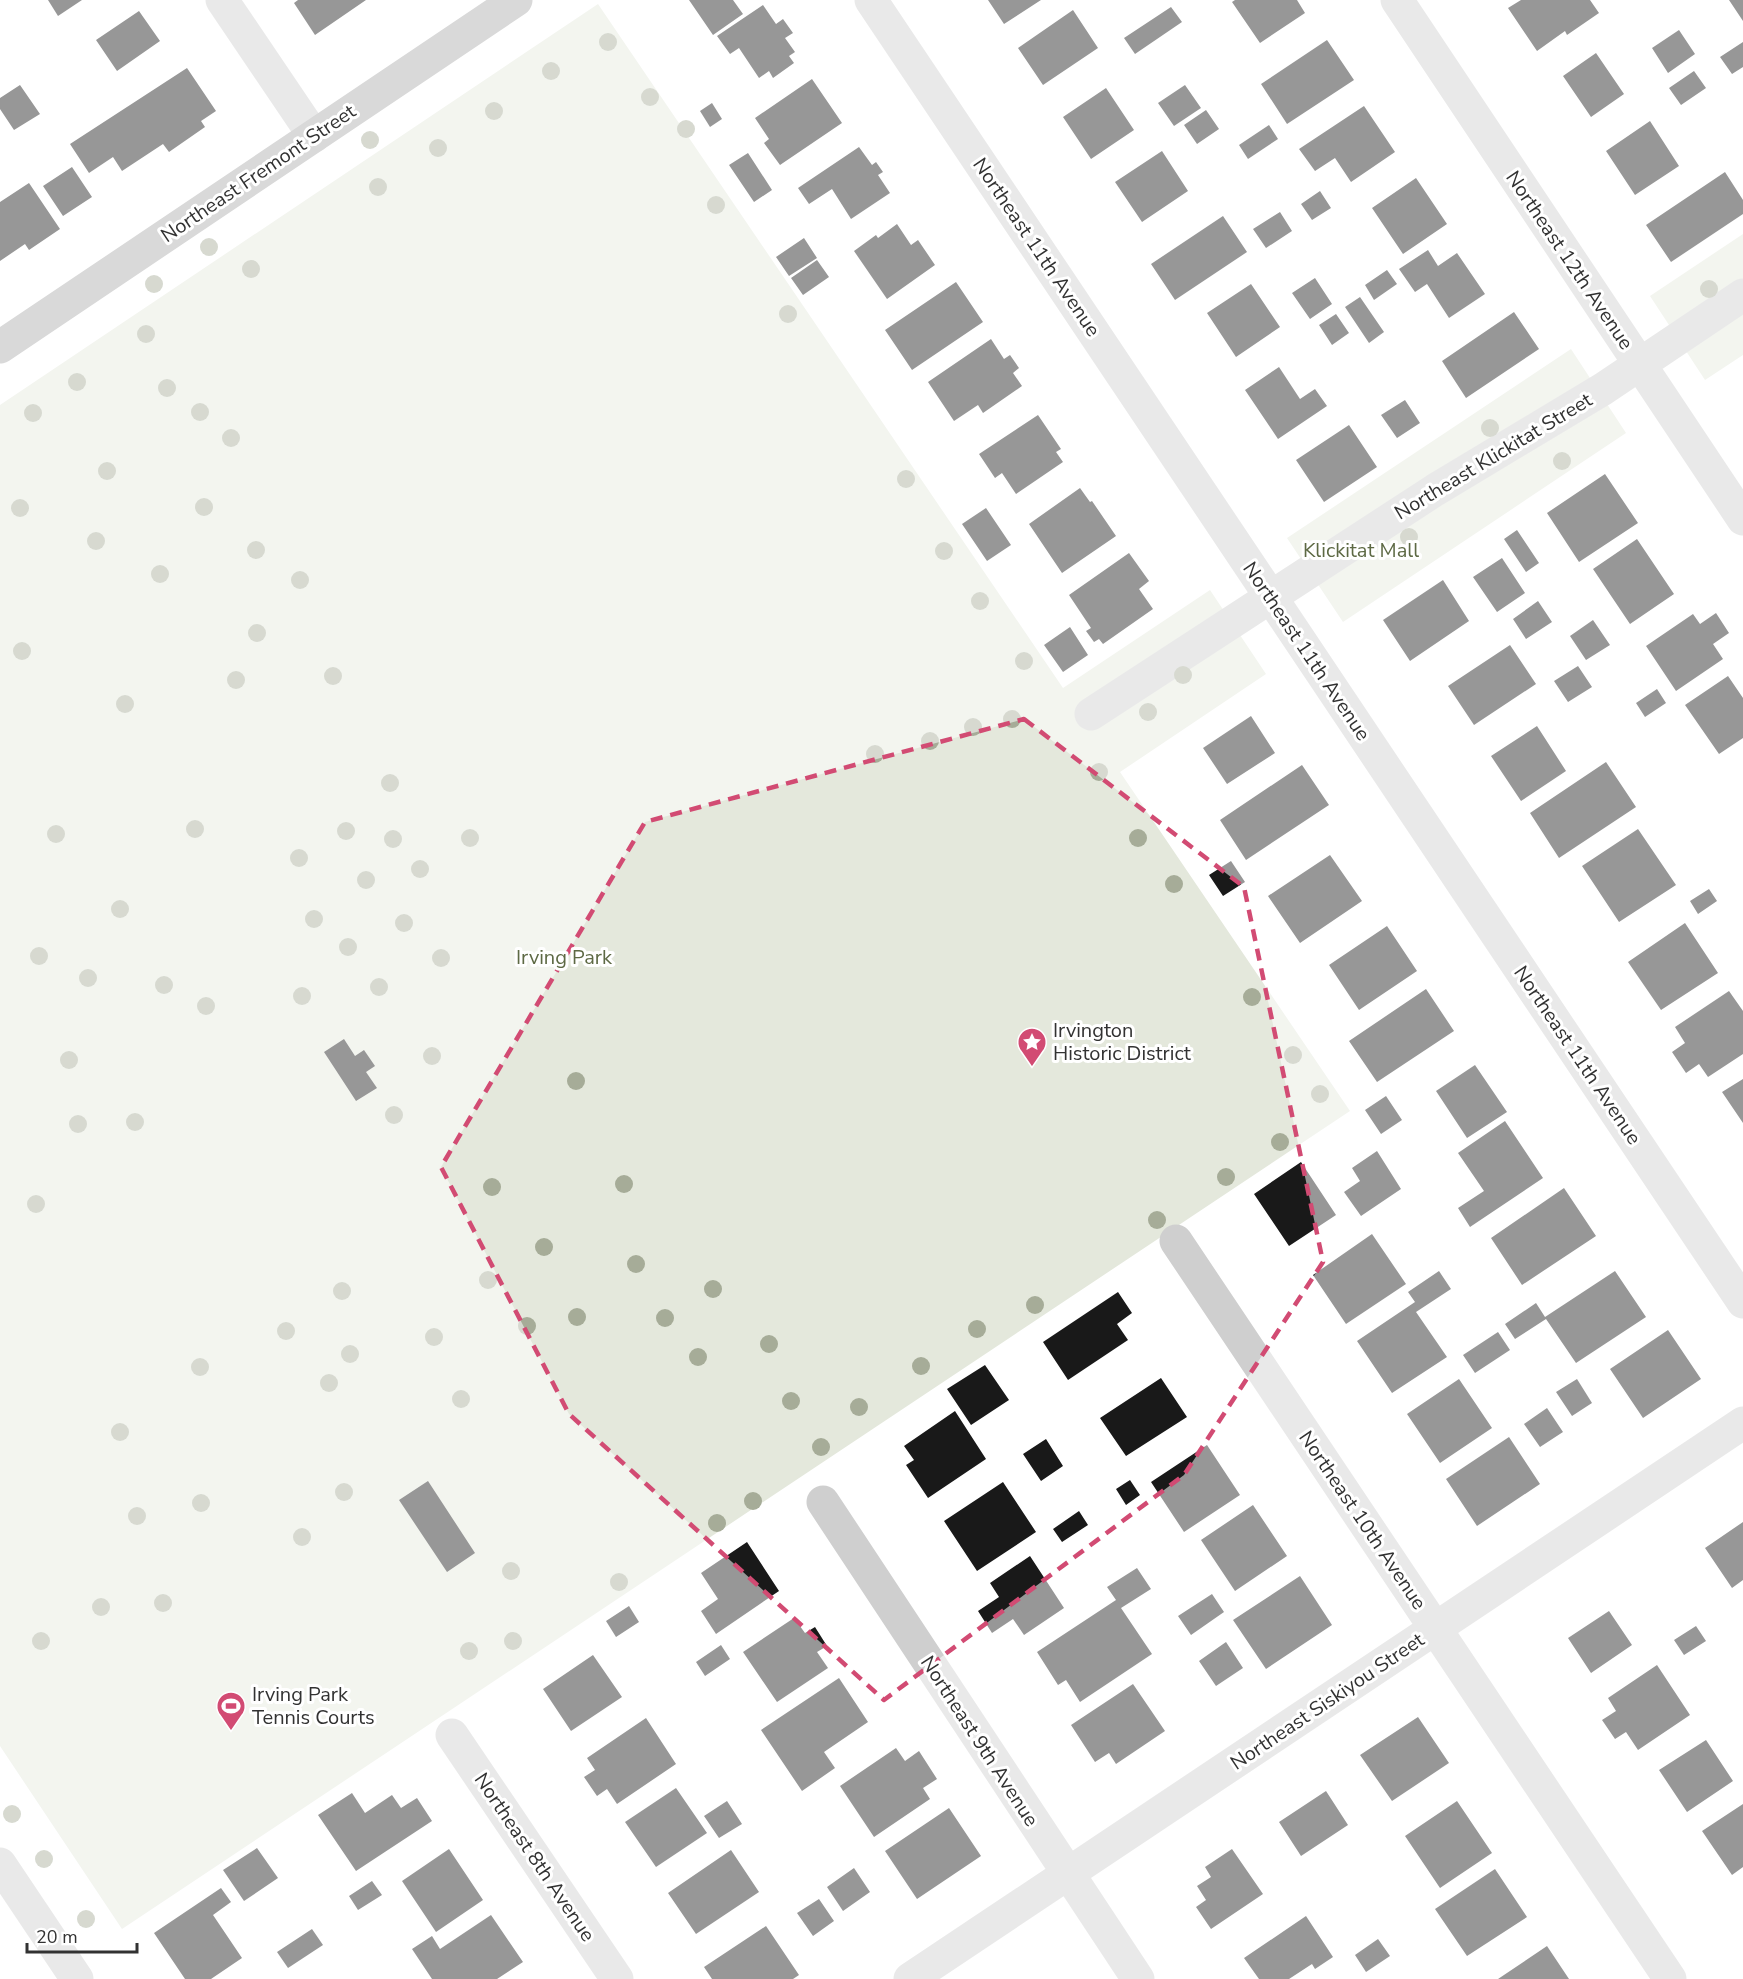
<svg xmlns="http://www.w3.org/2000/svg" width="1743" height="1979" viewBox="0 0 1743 1979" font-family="'Nunito Sans',sans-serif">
	<rect width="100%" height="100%" fill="#fff"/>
	<path fill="#e4e8dc" d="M 598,4 L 1063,688 L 1210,590 L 1266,674 L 1120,772 L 1350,1111 L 122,1929 L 0,1746 L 0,405 Z
		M 1743,234 L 1743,355 L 1705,380 L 1650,296 Z
		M 1571,349 L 1626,433 L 1343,622 L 1287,538 Z"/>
	<path fill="#191919" d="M 48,0 L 82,0 L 58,16 Z
		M 298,0 L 366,0 L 315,35 L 294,3 Z
		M 689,0 L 733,0 L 743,14 L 713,35 Z
		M 988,0 L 1041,0 L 1004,24 Z
		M 1235,0 L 1297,0 L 1305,13 L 1260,43 L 1232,2 Z
		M 1521,0 L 1590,0 L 1599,13 L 1567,35 L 1565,31 L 1537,51 L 1508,8 Z
		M 1729,0 L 1743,0 L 1743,21 Z
		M 763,5 L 776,24 L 783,19 L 793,33 L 785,38 L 795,52 L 789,56 L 794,63 L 773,78 L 769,71 L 759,78 L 739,48 L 730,54 L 717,36 Z
		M 1171,7 L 1182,22 L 1135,54 L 1124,38 Z
		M 1073,10 L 1098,48 L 1043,85 L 1018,48 Z
		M 139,11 L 160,41 L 117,71 L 96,40 Z
		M 1679,30 L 1695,54 L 1668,73 L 1652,48 Z
		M 1327,40 L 1354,80 L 1287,124 L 1261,84 Z
		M 1743,42 L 1743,67 L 1732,74 L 1720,57 Z
		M 1596,53 L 1624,94 L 1591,117 L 1563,76 Z
		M 187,68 L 216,111 L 201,121 L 205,127 L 169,152 L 163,144 L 122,171 L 113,157 L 89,173 L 70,144 Z
		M 1694,71 L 1706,88 L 1681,105 L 1669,88 Z
		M 812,79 L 842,123 L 780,165 L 764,143 L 769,139 L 755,118 Z
		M 20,85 L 40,114 L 14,130 L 0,109 L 0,98 Z
		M 1185,85 L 1201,108 L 1174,126 L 1158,103 Z
		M 1106,88 L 1134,130 L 1091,159 L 1063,117 Z
		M 712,103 L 722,119 L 710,127 L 700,111 Z
		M 1364,106 L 1395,152 L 1351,182 L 1335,158 L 1315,171 L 1299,149 Z
		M 1206,110 L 1219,129 L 1197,144 L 1184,125 Z
		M 1650,121 L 1679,166 L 1635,195 L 1606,151 Z
		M 1269,125 L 1278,139 L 1248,159 L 1239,145 Z
		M 859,147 L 872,165 L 876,162 L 883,172 L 878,175 L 890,193 L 851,219 L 832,189 L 809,204 L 798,188 Z
		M 1162,151 L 1188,191 L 1142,222 L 1115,182 Z
		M 748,153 L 772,190 L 754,202 L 729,165 Z
		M 72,167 L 92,197 L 63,216 L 43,186 Z
		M 1725,172 L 1743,200 L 1743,214 L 1671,262 L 1646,225 Z
		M 1416,178 L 1447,224 L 1403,254 L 1372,208 Z
		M 29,183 L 60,229 L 29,250 L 25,244 L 0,261 L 0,202 Z
		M 1320,191 L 1331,208 L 1312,220 L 1301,204 Z
		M 1280,212 L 1292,231 L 1266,248 L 1253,229 Z
		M 1223,216 L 1247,252 L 1175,300 L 1151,264 Z
		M 897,224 L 911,245 L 918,240 L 935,265 L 887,299 L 854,251 L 876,235 L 878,238 Z
		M 804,238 L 817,258 L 789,276 L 776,257 Z
		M 1428,250 L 1438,266 L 1457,253 L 1485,294 L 1449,318 L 1427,284 L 1415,292 L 1399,269 Z
		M 817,260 L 829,277 L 803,295 L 791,278 Z
		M 1387,270 L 1397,284 L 1374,300 L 1365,285 Z
		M 1315,278 L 1332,304 L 1310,319 L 1292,293 Z
		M 956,282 L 983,322 L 912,370 L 885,330 Z
		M 1251,284 L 1280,327 L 1236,357 L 1207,313 Z
		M 1360,297 L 1384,332 L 1369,343 L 1345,307 Z
		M 1514,312 L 1539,349 L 1466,398 L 1442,361 Z
		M 1336,314 L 1349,333 L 1332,345 L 1319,325 Z
		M 991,339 L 1004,359 L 1010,355 L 1019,368 L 1013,373 L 1022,386 L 983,413 L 978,405 L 954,421 L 928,382 Z
		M 1279,367 L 1300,399 L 1315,389 L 1327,406 L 1278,439 L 1245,390 Z
		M 1405,400 L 1420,423 L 1397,438 L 1381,415 Z
		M 1038,415 L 1061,449 L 1056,452 L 1063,462 L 1016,494 L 1002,473 L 995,478 L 979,454 Z
		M 1349,425 L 1377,467 L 1324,502 L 1296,460 Z
		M 1605,474 L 1638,523 L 1579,562 L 1547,513 Z
		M 1080,488 L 1090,502 L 1092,501 L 1116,536 L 1062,573 L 1029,524 Z
		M 986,508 L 1011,545 L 987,561 L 962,524 Z
		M 1517,530 L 1539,563 L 1526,572 L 1504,539 Z
		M 1637,539 L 1674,594 L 1630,624 L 1593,569 Z
		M 1129,553 L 1149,581 L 1139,589 L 1153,609 L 1103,644 L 1099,639 L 1094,642 L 1086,631 L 1091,628 L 1069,595 Z
		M 1502,558 L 1525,593 L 1497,612 L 1473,577 Z
		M 1443,580 L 1469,621 L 1410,661 L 1383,620 Z
		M 1538,601 L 1552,622 L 1526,639 L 1513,619 Z
		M 1716,613 L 1729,633 L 1713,644 L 1723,659 L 1676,691 L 1646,646 L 1693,614 L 1700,624 Z
		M 1593,620 L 1610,645 L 1586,660 L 1570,636 Z
		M 1070,627 L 1088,655 L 1063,672 L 1044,645 Z
		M 1510,645 L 1536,684 L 1474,725 L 1448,686 Z
		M 1578,666 L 1592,687 L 1568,702 L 1554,681 Z
		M 1728,676 L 1743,698 L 1743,738 L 1719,754 L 1685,705 Z
		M 1657,689 L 1666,703 L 1645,717 L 1636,703 Z
		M 1251,716 L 1275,753 L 1227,784 L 1203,748 Z
		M 1537,726 L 1566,771 L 1521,801 L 1491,756 Z
		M 1606,762 L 1636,807 L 1559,858 L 1530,813 Z
		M 1302,765 L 1329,805 L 1246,860 L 1220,820 Z
		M 1638,829 L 1676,885 L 1619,922 L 1582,866 Z
		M 1330,855 L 1362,901 L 1300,943 L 1268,896 Z
		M 1231,861 L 1245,882 L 1223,896 L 1209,875 Z
		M 1709,889 L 1717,901 L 1698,914 L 1690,901 Z
		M 1685,923 L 1718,973 L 1661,1010 L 1628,962 Z
		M 1387,926 L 1417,971 L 1359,1010 L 1329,965 Z
		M 1426,989 L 1454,1031 L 1377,1082 L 1349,1041 Z
		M 1729,991 L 1743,1011 L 1743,1054 L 1708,1077 L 1699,1064 L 1686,1073 L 1672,1052 L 1685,1043 L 1675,1027 Z
		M 344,1039 L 355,1056 L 364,1050 L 375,1066 L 366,1072 L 377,1088 L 356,1101 L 324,1052 Z
		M 1475,1065 L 1507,1112 L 1467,1138 L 1436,1091 Z
		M 1743,1079 L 1743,1123 L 1722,1092 Z
		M 1386,1096 L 1402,1120 L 1381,1134 L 1365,1110 Z
		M 1505,1121 L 1543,1178 L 1470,1227 L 1458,1208 L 1484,1191 L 1458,1153 Z
		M 1377,1151 L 1401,1189 L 1361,1216 L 1344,1192 L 1360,1181 L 1352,1168 Z
		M 1301,1162 L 1336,1215 L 1289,1246 L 1254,1194 Z
		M 1564,1188 L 1596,1236 L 1522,1285 L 1491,1238 Z
		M 1372,1234 L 1406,1284 L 1346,1324 L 1313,1275 Z
		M 1439,1271 L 1451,1289 L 1416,1312 L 1447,1357 L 1392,1393 L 1357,1341 L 1415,1302 L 1408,1292 Z
		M 1615,1271 L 1646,1317 L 1576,1363 L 1546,1319 L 1515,1339 L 1505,1324 L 1536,1303 L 1545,1317 Z
		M 1118,1292 L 1132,1313 L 1117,1324 L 1128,1340 L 1068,1380 L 1043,1342 Z
		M 1668,1330 L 1701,1379 L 1643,1418 L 1610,1369 Z
		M 1498,1332 L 1510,1350 L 1475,1373 L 1463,1355 Z
		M 985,1365 L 1009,1400 L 971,1425 L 947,1389 Z
		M 1161,1378 L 1187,1417 L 1126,1456 L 1100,1418 Z
		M 1459,1379 L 1492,1428 L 1440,1463 L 1407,1414 Z
		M 1577,1379 L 1592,1403 L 1572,1416 L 1556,1392 Z
		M 1547,1408 L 1563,1432 L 1540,1447 L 1524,1424 Z
		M 955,1411 L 986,1459 L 928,1498 L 906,1465 L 914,1460 L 904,1446 Z
		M 1509,1437 L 1540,1484 L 1477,1526 L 1446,1479 Z
		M 1046,1439 L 1063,1466 L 1041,1481 L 1023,1454 Z
		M 1207,1445 L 1240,1495 L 1184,1532 L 1151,1482 Z
		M 1130,1480 L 1140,1495 L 1126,1505 L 1116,1489 Z
		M 428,1481 L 475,1553 L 447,1572 L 399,1500 Z
		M 1003,1482 L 1036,1532 L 977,1571 L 944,1521 Z
		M 1253,1505 L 1287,1556 L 1235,1591 L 1201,1540 Z
		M 1079,1511 L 1088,1525 L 1062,1542 L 1053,1529 Z
		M 1743,1522 L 1743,1580 L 1732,1588 L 1705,1548 Z
		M 747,1542 L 779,1591 L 716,1634 L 701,1611 L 718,1599 L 701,1573 Z
		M 1030,1556 L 1064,1608 L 1024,1635 L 1013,1619 L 992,1633 L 978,1611 L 999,1597 L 990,1583 Z
		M 1137,1568 L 1151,1589 L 1121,1608 L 1152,1654 L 1080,1702 L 1066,1680 L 1058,1685 L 1037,1652 L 1116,1600 L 1107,1587 Z
		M 1300,1576 L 1332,1625 L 1266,1669 L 1233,1620 Z
		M 1212,1594 L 1224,1612 L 1191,1635 L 1178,1616 Z
		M 629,1606 L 639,1622 L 616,1637 L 606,1621 Z
		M 1609,1611 L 1632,1645 L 1591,1673 L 1568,1638 Z
		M 794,1618 L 805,1633 L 815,1627 L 827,1646 L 817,1652 L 828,1668 L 777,1702 L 743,1652 Z
		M 1696,1626 L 1706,1641 L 1684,1655 L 1674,1640 Z
		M 1226,1642 L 1243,1668 L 1216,1686 L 1199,1661 Z
		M 721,1645 L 730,1659 L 705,1676 L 696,1662 Z
		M 593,1655 L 622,1697 L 571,1731 L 543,1689 Z
		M 1657,1665 L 1690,1715 L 1638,1750 L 1626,1732 L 1615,1739 L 1602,1720 L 1616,1711 L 1608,1698 Z
		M 839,1678 L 868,1722 L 824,1752 L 835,1768 L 802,1791 L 761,1730 Z
		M 1133,1684 L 1165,1731 L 1116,1764 L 1109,1753 L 1095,1762 L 1071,1725 Z
		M 1418,1717 L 1449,1763 L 1392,1801 L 1360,1755 Z
		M 646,1718 L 676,1764 L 617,1804 L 607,1789 L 597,1796 L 584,1777 L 595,1770 L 587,1758 Z
		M 1706,1740 L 1733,1781 L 1687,1812 L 1659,1770 Z
		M 896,1748 L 905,1761 L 919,1751 L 937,1779 L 923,1788 L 930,1799 L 874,1837 L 840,1786 Z
		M 676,1788 L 707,1833 L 656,1867 L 625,1822 Z
		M 1326,1791 L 1348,1825 L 1301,1856 L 1279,1822 Z
		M 352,1793 L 365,1813 L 392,1795 L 401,1808 L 417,1798 L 432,1821 L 356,1871 L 318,1815 Z
		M 727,1801 L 742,1824 L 719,1838 L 704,1816 Z
		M 1457,1801 L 1492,1853 L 1440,1888 L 1405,1836 Z
		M 1743,1804 L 1743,1867 L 1732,1875 L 1702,1831 Z
		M 949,1808 L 981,1856 L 917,1899 L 885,1851 Z
		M 257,1848 L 278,1878 L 244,1901 L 223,1870 Z
		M 449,1849 L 483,1900 L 436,1932 L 402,1881 Z
		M 1232,1849 L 1263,1894 L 1211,1929 L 1196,1907 L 1206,1900 L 1197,1886 L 1211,1877 L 1205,1867 Z
		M 731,1850 L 759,1892 L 696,1934 L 668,1893 Z
		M 854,1868 L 870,1892 L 843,1911 L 827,1887 Z
		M 1495,1869 L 1527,1917 L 1467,1956 L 1435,1909 Z
		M 372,1881 L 382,1895 L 358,1910 L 349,1896 Z
		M 221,1888 L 231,1902 L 213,1915 L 242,1958 L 211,1979 L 185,1979 L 154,1933 Z
		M 819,1899 L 834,1921 L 813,1936 L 797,1913 Z
		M 491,1915 L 523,1962 L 497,1979 L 432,1979 L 412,1949 L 432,1936 L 440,1949 Z
		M 1306,1916 L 1333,1957 L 1315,1969 L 1312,1964 L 1289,1979 L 1259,1979 L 1244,1958 Z
		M 766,1926 L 799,1975 L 793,1979 L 712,1979 L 704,1967 Z
		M 312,1929 L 323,1945 L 288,1968 L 277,1952 Z
		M 1378,1939 L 1390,1956 L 1366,1972 L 1355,1955 Z
		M 1547,1946 L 1569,1979 L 1498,1979 Z"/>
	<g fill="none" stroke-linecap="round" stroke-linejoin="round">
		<path stroke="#cfcfcf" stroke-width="33" d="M 222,0 L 314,136
			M 871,0 L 1743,1302
			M 1397,0 L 1743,519
			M 1091,714 L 1435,490 L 1603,389 L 1743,295
			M 1176,1241 L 1670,1979
			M 823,1502 L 1138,1979
			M 452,1735 L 617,1979
			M 0,1864 L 77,1979
			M 910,1979 L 1743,1423"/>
		<path stroke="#aaa" stroke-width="33" d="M 0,347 L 516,0"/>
	</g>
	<g fill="#a6ac98">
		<circle cx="608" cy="42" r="9"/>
		<circle cx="551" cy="71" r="9"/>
		<circle cx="650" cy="97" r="9"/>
		<circle cx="494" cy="111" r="9"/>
		<circle cx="686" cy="129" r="9"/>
		<circle cx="370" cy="140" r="9"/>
		<circle cx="438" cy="148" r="9"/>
		<circle cx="378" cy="187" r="9"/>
		<circle cx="716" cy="205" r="9"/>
		<circle cx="209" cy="247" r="9"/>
		<circle cx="251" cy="269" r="9"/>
		<circle cx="154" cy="284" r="9"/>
		<circle cx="1709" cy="289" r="9"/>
		<circle cx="788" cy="314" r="9"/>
		<circle cx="146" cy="334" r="9"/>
		<circle cx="77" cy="382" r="9"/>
		<circle cx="167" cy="388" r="9"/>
		<circle cx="200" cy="412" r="9"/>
		<circle cx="33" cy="413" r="9"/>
		<circle cx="1490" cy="428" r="9"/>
		<circle cx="231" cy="438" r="9"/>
		<circle cx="1562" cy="461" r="9"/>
		<circle cx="107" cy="471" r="9"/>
		<circle cx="906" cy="479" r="9"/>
		<circle cx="204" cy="507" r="9"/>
		<circle cx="20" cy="508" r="9"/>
		<circle cx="1409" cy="537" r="9"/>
		<circle cx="96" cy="541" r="9"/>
		<circle cx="256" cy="550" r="9"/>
		<circle cx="944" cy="551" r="9"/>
		<circle cx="160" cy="574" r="9"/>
		<circle cx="300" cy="580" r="9"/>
		<circle cx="980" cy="601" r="9"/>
		<circle cx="257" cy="633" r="9"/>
		<circle cx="22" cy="651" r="9"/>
		<circle cx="1024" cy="661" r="9"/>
		<circle cx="1183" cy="675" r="9"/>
		<circle cx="333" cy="676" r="9"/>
		<circle cx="236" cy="680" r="9"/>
		<circle cx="125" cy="704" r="9"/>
		<circle cx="1148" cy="712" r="9"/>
		<circle cx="1012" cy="719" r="9"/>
		<circle cx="973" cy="727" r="9"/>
		<circle cx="930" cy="741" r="9"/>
		<circle cx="875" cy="754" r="9"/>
		<circle cx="1099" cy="772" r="9"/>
		<circle cx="390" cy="783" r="9"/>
		<circle cx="195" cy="829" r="9"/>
		<circle cx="346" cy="831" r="9"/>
		<circle cx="56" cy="834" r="9"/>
		<circle cx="470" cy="838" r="9"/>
		<circle cx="1138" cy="838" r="9"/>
		<circle cx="393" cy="839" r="9"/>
		<circle cx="299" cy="858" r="9"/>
		<circle cx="420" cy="869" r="9"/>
		<circle cx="366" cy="880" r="9"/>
		<circle cx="1174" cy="884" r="9"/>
		<circle cx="120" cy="909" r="9"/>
		<circle cx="314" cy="919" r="9"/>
		<circle cx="404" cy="923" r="9"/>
		<circle cx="348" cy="947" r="9"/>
		<circle cx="39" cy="956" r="9"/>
		<circle cx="441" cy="958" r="9"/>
		<circle cx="88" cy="978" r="9"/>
		<circle cx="164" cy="985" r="9"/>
		<circle cx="379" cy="987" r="9"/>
		<circle cx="302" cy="996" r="9"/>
		<circle cx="1252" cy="997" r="9"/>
		<circle cx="206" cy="1006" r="9"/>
		<circle cx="1293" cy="1055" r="9"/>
		<circle cx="432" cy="1056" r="9"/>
		<circle cx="69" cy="1060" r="9"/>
		<circle cx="576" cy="1081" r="9"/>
		<circle cx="1320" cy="1094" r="9"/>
		<circle cx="394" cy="1115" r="9"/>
		<circle cx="135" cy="1122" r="9"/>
		<circle cx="78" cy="1124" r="9"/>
		<circle cx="1280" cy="1142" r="9"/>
		<circle cx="1226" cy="1177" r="9"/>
		<circle cx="624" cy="1184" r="9"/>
		<circle cx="492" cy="1187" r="9"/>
		<circle cx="36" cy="1204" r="9"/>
		<circle cx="1157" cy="1220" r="9"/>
		<circle cx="544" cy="1247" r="9"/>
		<circle cx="636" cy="1264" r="9"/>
		<circle cx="488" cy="1280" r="9"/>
		<circle cx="713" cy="1289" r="9"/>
		<circle cx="342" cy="1291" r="9"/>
		<circle cx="1035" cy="1305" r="9"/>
		<circle cx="577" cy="1317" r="9"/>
		<circle cx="665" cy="1318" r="9"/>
		<circle cx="527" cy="1326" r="9"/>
		<circle cx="977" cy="1329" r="9"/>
		<circle cx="286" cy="1331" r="9"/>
		<circle cx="434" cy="1337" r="9"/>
		<circle cx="769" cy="1344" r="9"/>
		<circle cx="350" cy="1354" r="9"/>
		<circle cx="698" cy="1357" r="9"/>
		<circle cx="921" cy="1366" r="9"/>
		<circle cx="200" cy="1367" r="9"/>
		<circle cx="329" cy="1383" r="9"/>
		<circle cx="461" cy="1399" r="9"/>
		<circle cx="791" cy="1401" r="9"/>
		<circle cx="859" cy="1407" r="9"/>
		<circle cx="120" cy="1432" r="9"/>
		<circle cx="821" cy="1447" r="9"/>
		<circle cx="344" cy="1492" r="9"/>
		<circle cx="753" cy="1501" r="9"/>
		<circle cx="201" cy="1503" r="9"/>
		<circle cx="137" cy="1516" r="9"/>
		<circle cx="717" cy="1523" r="9"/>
		<circle cx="302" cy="1537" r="9"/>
		<circle cx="511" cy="1571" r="9"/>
		<circle cx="619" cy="1582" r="9"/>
		<circle cx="163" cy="1603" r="9"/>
		<circle cx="101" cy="1607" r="9"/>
		<circle cx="41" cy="1641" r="9"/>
		<circle cx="513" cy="1641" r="9"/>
		<circle cx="469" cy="1651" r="9"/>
		<circle cx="12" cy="1814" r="9"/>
		<circle cx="44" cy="1859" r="9"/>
		<circle cx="86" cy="1919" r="9"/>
	</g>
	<path d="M0 0H1743V1979H0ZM 1024,719 L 1244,887 L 1323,1262 L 1184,1475 L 884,1700 L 569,1414 L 441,1167 L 645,822 Z" fill="#fff" fill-opacity=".55" fill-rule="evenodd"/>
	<path fill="none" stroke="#d24b73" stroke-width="4.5" stroke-dasharray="12 8" stroke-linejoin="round" d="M 1024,719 L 1244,887 L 1323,1262 L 1184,1475 L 884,1700 L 569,1414 L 441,1167 L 645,822 Z"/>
	<defs>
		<g id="sight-pin" transform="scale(1.5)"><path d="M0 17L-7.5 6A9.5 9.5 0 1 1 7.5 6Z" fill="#d24b73" stroke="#fff"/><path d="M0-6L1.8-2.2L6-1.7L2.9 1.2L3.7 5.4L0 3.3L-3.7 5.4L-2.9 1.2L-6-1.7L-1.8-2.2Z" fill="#fff"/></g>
		<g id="stadium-pin" transform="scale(1.5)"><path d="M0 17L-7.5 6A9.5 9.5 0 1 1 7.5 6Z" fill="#d24b73" stroke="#fff"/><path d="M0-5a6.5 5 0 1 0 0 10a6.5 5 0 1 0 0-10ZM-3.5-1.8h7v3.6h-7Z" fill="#fff"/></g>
	</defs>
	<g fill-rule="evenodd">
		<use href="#sight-pin" x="1032" y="1042"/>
		<use href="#stadium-pin" x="231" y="1706"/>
	</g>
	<g text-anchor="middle" stroke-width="6" stroke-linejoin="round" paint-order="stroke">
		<g font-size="20" fill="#323232" stroke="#fff">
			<text transform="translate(258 173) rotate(-34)" y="7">Northeast Fremont Street</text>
			<text transform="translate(1037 247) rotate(56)" y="7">Northeast 11th Avenue</text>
			<text transform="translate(1570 260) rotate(56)" y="7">Northeast 12th Avenue</text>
			<text transform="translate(1493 456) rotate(-31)" y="7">Northeast Klickitat Street</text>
			<text transform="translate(1307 651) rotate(56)" y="7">Northeast 11th Avenue</text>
			<text transform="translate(1578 1055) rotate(56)" y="7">Northeast 11th Avenue</text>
			<text transform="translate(1363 1520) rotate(56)" y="7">Northeast 10th Avenue</text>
			<text transform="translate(1327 1701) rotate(-34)" y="7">Northeast Siskiyou Street</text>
			<text transform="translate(980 1741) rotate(57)" y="7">Northeast 9th Avenue</text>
			<text transform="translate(535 1857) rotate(56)" y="7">Northeast 8th Avenue</text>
		</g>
		<g font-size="20" fill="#5d6944" stroke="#fff">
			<text x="1361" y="557">Klickitat Mall</text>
			<text x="564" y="964">Irving Park</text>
		</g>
		<g font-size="20" fill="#323232" stroke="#fff" text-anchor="start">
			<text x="1053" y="1037">Irvington<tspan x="1053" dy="23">Historic District</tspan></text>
			<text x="252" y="1701">Irving Park<tspan x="252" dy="23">Tennis Courts</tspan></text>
		</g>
	</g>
	<path d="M27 1943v9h110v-9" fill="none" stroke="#323232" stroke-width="3"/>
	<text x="36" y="1943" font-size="18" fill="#323232" stroke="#ffffff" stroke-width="4.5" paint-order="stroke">20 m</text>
</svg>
